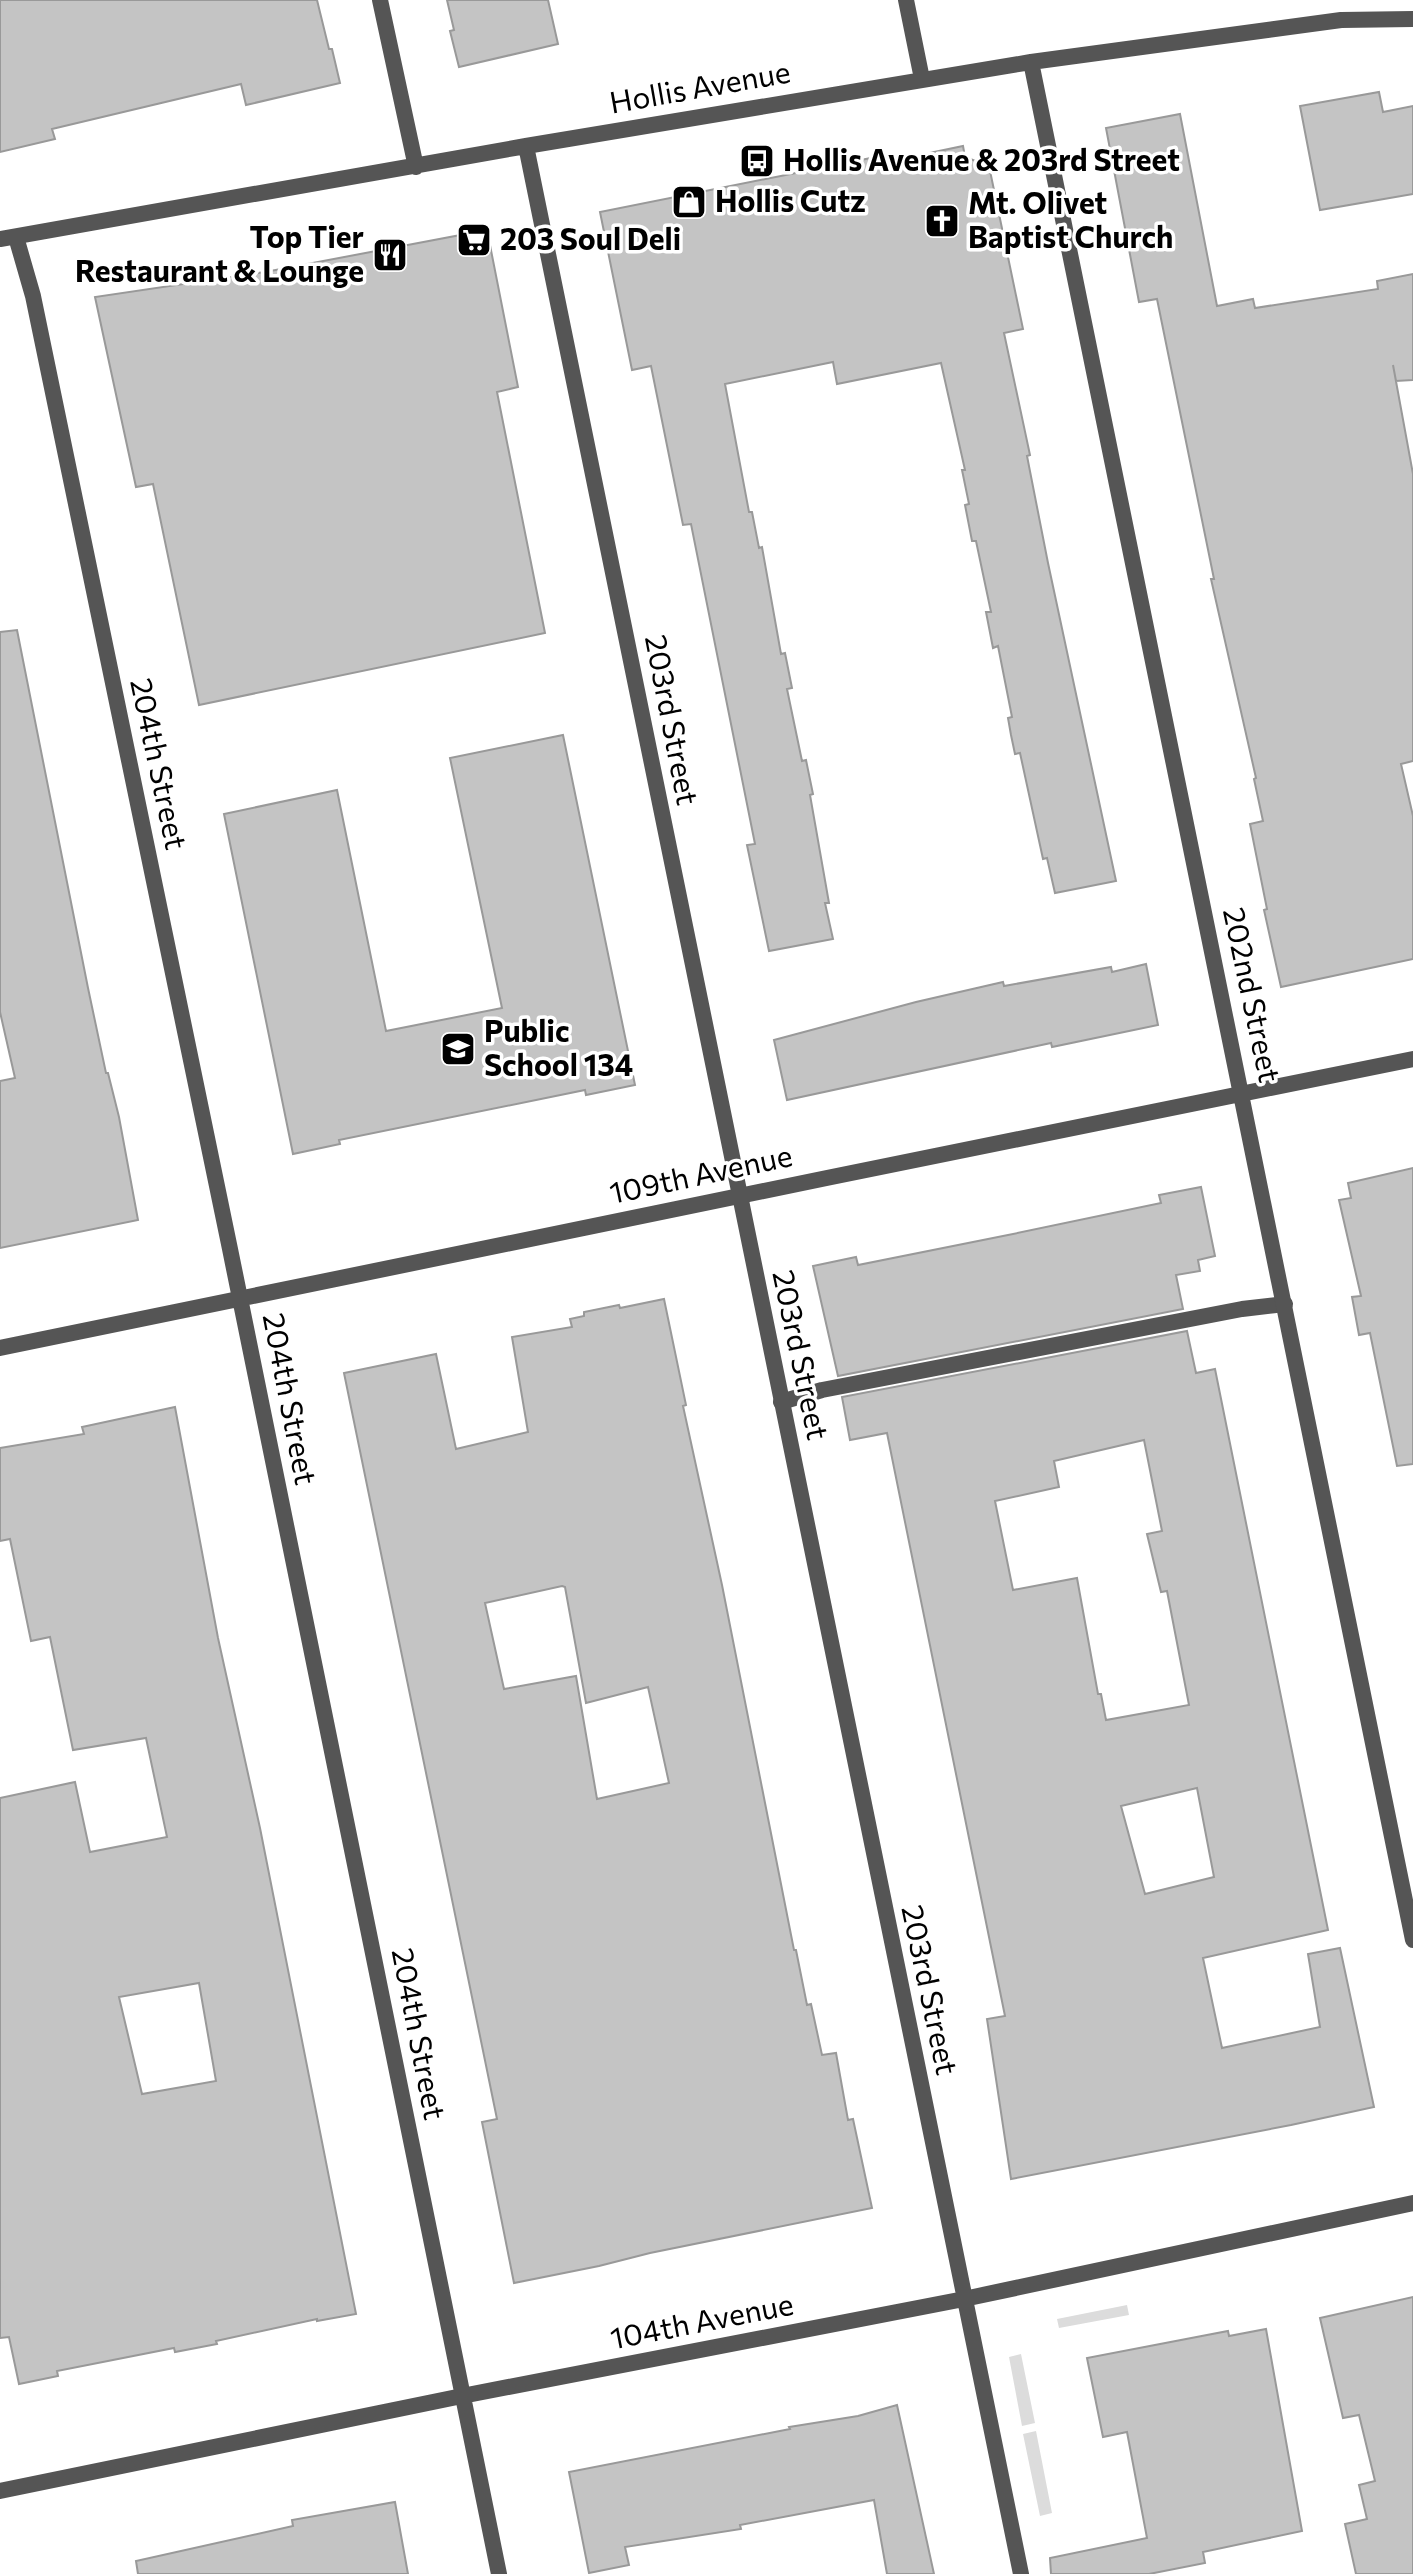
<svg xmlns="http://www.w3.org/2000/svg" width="1413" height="2574" viewBox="0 0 1413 2574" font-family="Commissioner,sans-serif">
	<rect width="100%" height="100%" fill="#fff"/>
	<path fill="#dcdcdc" d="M 1127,2305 L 1129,2315 L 1059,2328 L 1057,2319 Z
		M 1021,2354 L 1035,2423 L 1022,2426 L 1009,2357 Z
		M 1036,2431 L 1052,2513 L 1040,2516 L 1023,2434 Z"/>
	<path fill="#c4c4c4" stroke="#999" stroke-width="2" fill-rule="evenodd" d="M 0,0 L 317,0 L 329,49 L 332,49 L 340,83 L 246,105 L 241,84 L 52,129 L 55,139 L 0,152 Z
		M 447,0 L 548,0 L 558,44 L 459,67 L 450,31 L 454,30 Z
		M 1379,92 L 1383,112 L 1413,106 L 1413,194 L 1320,210 L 1300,106 Z
		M 1180,114 L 1217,306 L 1253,299 L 1255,308 L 1378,289 L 1377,281 L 1413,274 L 1413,380 L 1396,381 L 1393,365 L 1413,474 L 1413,761 L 1401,764 L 1413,816 L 1413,959 L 1281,987 L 1264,910 L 1267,909 L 1250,824 L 1263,821 L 1254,779 L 1256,778 L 1211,579 L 1214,579 L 1157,299 L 1139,302 L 1106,128 Z
		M 963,146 L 965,157 L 989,166 L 1023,329 L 1004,333 L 1030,455 L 1027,456 L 1048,563 L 1116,881 L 1055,893 L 1047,858 L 1043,859 L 1020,753 L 1015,754 L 1011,735 L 1008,718 L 1012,717 L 998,646 L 993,648 L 986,612 L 991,612 L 976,541 L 972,541 L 965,505 L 969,504 L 962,470 L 965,470 L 941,363 L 837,384 L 833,362 L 725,384 L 749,512 L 752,512 L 759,548 L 762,547 L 781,654 L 785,653 L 792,688 L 787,689 L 802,761 L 806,760 L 813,794 L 810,795 L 829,903 L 825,903 L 833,939 L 769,951 L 747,845 L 755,844 L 691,524 L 683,525 L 651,366 L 632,370 L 600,212 L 871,158 L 872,165 Z
		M 487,230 L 518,387 L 497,392 L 545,633 L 199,705 L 153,484 L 136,487 L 95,297 L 265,272 Z
		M 17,630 L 88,988 L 106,1073 L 108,1073 L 119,1117 L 138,1220 L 0,1248 L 0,1081 L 15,1078 L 0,1012 L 0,632 Z
		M 563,735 L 635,1085 L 586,1095 L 585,1090 L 339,1140 L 340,1144 L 293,1154 L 224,814 L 337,790 L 386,1031 L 502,1008 L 450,758 Z
		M 1146,964 L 1158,1025 L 1052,1047 L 1051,1043 L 787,1100 L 774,1040 L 916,1002 L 1003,982 L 1004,986 L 1111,967 L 1112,972 Z
		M 1413,1168 L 1413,1464 L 1397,1466 L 1370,1333 L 1359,1335 L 1352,1297 L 1361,1296 L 1339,1200 L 1351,1198 L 1348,1183 Z
		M 1201,1187 L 1215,1256 L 1198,1260 L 1200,1271 L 1176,1275 L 1183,1309 L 838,1376 L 813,1266 L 856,1257 L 858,1265 L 1008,1235 L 1161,1203 L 1159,1195 Z
		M 664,1299 L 686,1405 L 683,1406 L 722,1585 L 794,1950 L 796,1950 L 807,2005 L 811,2004 L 822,2055 L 836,2053 L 848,2120 L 853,2119 L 872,2208 L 650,2253 L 599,2266 L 514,2283 L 482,2122 L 497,2119 L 344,1373 L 436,1354 L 456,1449 L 528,1432 L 512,1337 L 572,1327 L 570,1319 L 584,1316 L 584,1312 L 619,1305 L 620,1308 ZM 562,1586 L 565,1587 L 586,1703 L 648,1687 L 669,1783 L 597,1799 L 576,1676 L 504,1689 L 485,1603 Z
		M 1187,1331 L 1196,1373 L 1215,1369 L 1328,1930 L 1203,1958 L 1222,2048 L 1320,2027 L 1308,1954 L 1340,1948 L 1374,2107 L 1291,2125 L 1011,2179 L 987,2019 L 1005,2016 L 887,1433 L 850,1440 L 842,1397 ZM 1144,1440 L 1162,1531 L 1147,1534 L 1161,1592 L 1167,1591 L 1189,1705 L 1106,1720 L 1101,1694 L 1098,1694 L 1077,1578 L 1013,1590 L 995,1501 L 1059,1487 L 1054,1461 ZM 1197,1788 L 1214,1877 L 1145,1894 L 1121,1806 Z
		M 175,1407 L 218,1638 L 260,1828 L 356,2314 L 317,2321 L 317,2319 L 216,2341 L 217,2344 L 175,2352 L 174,2348 L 57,2371 L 58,2376 L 19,2384 L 9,2337 L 0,2338 L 0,1798 L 75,1782 L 90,1852 L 167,1837 L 146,1738 L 73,1750 L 50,1637 L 31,1641 L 10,1539 L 0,1541 L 0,1448 L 84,1434 L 82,1427 ZM 199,1983 L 216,2081 L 142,2094 L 119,1997 Z
		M 1413,2297 L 1413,2574 L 1356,2574 L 1345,2524 L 1367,2519 L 1359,2485 L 1375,2481 L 1359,2415 L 1343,2418 L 1320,2318 Z
		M 1266,2329 L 1302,2531 L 1203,2552 L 1205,2563 L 1149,2574 L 1051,2574 L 1050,2558 L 1147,2538 L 1127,2432 L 1103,2437 L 1087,2358 L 1228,2331 L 1229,2336 Z
		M 897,2405 L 934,2574 L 887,2574 L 874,2500 L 740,2525 L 741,2529 L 625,2547 L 629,2565 L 589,2573 L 569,2472 L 790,2429 L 789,2427 L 858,2416 Z
		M 395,2502 L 408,2574 L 138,2574 L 136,2561 L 293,2526 L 292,2520 Z"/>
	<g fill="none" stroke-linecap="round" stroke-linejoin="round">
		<path stroke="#555" stroke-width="16" d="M 781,1402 L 822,1390 L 1242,1309 L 1285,1304"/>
		<path stroke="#555" stroke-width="16" d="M 380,0 L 416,167
			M 906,0 L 922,79
			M 1031,62 L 1413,1940
			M 526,146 L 1021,2574
			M 16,237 L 33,296 L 230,1249 L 499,2574
			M 0,239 L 526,146 L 1031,62 L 1341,20 L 1413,19
			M 0,1348 C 472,1255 941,1151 1413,1059
			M 0,2491 L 462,2396 L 964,2299 L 1413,2203"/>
	</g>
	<defs>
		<g id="bus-square" transform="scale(1.8)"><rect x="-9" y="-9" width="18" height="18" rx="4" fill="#000" stroke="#fff"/><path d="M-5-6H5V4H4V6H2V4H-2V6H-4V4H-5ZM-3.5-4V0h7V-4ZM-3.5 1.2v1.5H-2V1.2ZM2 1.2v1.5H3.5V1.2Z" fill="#fff"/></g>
		<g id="shop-square" transform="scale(1.8)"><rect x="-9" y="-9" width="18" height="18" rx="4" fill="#000" stroke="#fff"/><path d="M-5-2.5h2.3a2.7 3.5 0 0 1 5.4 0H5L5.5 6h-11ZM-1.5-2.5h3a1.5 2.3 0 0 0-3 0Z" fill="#fff"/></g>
		<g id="church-square" transform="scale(1.8)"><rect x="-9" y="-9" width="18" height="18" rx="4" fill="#000" stroke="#fff"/><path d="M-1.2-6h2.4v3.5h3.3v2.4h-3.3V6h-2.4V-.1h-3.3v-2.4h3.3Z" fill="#fff"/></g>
		<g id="supermarket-square" transform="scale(1.8)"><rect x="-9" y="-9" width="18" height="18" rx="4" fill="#000" stroke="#fff"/><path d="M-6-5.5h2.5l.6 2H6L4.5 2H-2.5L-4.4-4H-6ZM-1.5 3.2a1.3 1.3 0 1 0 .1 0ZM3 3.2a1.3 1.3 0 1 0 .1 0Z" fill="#fff"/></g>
		<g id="restaurant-square" transform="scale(1.8)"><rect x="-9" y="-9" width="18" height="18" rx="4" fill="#000" stroke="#fff"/><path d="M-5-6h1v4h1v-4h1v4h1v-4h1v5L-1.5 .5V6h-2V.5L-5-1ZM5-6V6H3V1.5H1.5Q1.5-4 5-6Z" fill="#fff"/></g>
		<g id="school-square" transform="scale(1.8)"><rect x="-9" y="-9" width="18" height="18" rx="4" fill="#000" stroke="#fff"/><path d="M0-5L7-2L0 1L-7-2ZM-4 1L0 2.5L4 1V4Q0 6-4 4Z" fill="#fff"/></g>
	</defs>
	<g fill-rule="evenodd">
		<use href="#bus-square" x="757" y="161"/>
		<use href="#shop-square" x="689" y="202"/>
		<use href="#church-square" x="942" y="221"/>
		<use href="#supermarket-square" x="474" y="240"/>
		<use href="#restaurant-square" x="390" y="255"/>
		<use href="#school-square" x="458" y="1049"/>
	</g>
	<g text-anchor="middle" stroke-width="7" stroke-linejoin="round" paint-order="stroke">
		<g font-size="30" fill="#000" stroke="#fff">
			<text transform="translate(700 88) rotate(-10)" y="10">Hollis Avenue</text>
			<text transform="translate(671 720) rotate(79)" y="10">203rd Street</text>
			<text transform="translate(158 764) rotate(78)" y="10">204th Street</text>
			<text transform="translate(1251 995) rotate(78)" y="10">202nd Street</text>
			<text transform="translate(701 1175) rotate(-12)" y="10">109th Avenue</text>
			<text transform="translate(800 1355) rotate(78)" y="10">203rd Street</text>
			<text transform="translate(289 1399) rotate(79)" y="10">204th Street</text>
			<text transform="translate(929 1990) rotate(78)" y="10">203rd Street</text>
			<text transform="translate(418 2034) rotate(79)" y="10">204th Street</text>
			<text transform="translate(702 2322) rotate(-11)" y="10">104th Avenue</text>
		</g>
		<g font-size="30" font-weight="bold" fill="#000" stroke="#fff" text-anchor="start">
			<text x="783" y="171">Hollis Avenue &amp; 203rd Street</text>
			<text x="715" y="212">Hollis Cutz</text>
			<text x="968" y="214">Mt. Olivet<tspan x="968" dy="34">Baptist Church</tspan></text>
			<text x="364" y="248" text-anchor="end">Top Tier<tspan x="364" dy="34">Restaurant &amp; Lounge</tspan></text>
			<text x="500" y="250">203 Soul Deli</text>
			<text x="484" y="1042">Public<tspan x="484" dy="34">School 134</tspan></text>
		</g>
	</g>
</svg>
